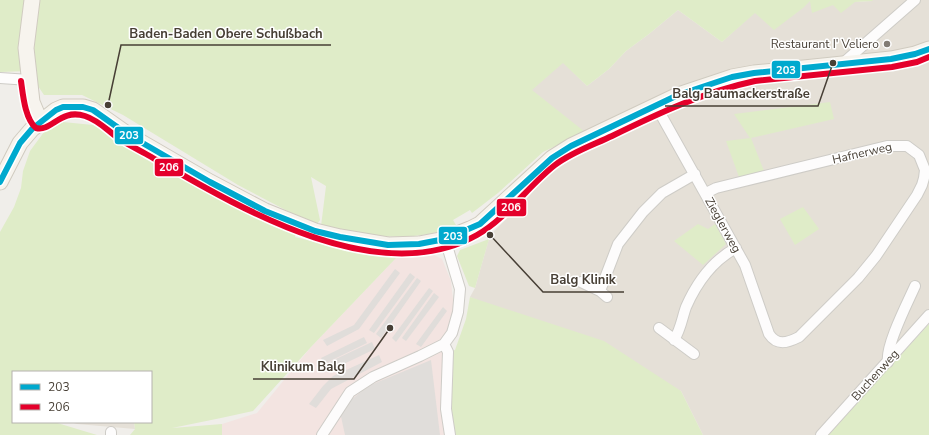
<svg xmlns="http://www.w3.org/2000/svg" width="929" height="435" viewBox="0 0 929 435" font-family="'Nunito Sans',sans-serif">
	<rect width="100%" height="100%" fill="#f0eeea"/>
	<path fill="#e5e0d7" d="M 854,0 L 855,2 L 872,1 L 872,0 L 929,0 L 929,310 L 854,395 L 815,435 L 703,435 L 681,391 L 470,297 L 475,288 L 490,235 L 525,201 L 550,171 L 593,146 L 584,132 L 531,90 L 563,62 L 587,86 L 609,69 L 626,51 L 649,34 L 678,10 L 722,42 L 755,12 L 810,1 Z
		M 71,422 L 134,422 L 135,429 L 77,424 Z"/>
	<path fill="#f3e4e1" d="M 432,254 L 442,259 L 451,281 L 454,309 L 448,352 L 450,435 L 222,435 L 222,424 L 257,413 L 311,347 L 397,257 Z"/>
	<path fill="#dfecc8" d="M 0,0 L 872,0 L 873,1 L 855,2 L 841,13 L 833,5 L 812,13 L 810,1 L 803,8 L 774,30 L 755,13 L 722,42 L 678,10 L 649,34 L 626,51 L 609,69 L 587,86 L 563,63 L 532,90 L 585,132 L 543,152 L 498,193 L 472,213 L 470,210 L 453,220 L 456,225 C 413,245 365,235 321,226 L 326,186 L 311,177 L 320,220 L 316,226 L 238,185 L 123,115 L 82,95 L 44,95 L 28,71 L 0,72 Z
		M 830,102 L 834,119 L 751,138 L 764,171 L 739,177 L 726,141 L 750,138 L 734,114 Z
		M 63,122 L 93,125 L 139,144 L 298,227 L 295,237 L 367,255 L 397,257 L 311,347 L 253,411 L 221,418 L 172,428 L 222,424 L 222,435 L 130,435 L 135,429 L 134,422 L 151,422 L 151,372 L 13,372 L 13,422 L 54,422 L 97,435 L 0,435 L 0,232 L 14,207 L 21,188 L 23,171 L 30,151 L 44,132 Z
		M 803,207 L 819,229 L 795,245 L 780,219 Z
		M 698,224 L 708,229 L 715,224 L 726,244 L 703,265 L 674,241 Z
		M 489,239 L 475,288 L 469,286 L 457,256 L 460,250 Z
		M 470,297 L 604,341 L 681,391 L 703,435 L 451,435 L 448,352 L 455,350 L 466,319 Z
		M 929,324 L 929,435 L 827,435 Z"/>
	<path fill="#e0ddda" d="M 395,269 L 400,273 L 359,329 L 327,346 L 323,340 L 354,325 Z
		M 410,273 L 415,277 L 374,333 L 369,330 Z
		M 417,278 L 421,281 L 381,338 L 376,334 Z
		M 429,288 L 433,291 L 396,342 L 392,338 Z
		M 434,293 L 439,297 L 406,341 L 402,338 Z
		M 443,307 L 447,311 L 421,347 L 416,344 Z
		M 364,337 L 367,343 L 324,364 L 321,358 Z
		M 372,342 L 375,349 L 327,372 L 323,365 Z
		M 379,355 L 382,362 L 331,389 L 316,408 L 309,404 L 323,386 L 333,376 Z
		M 431,360 L 440,435 L 345,435 L 340,412 L 351,400 L 362,391 L 373,384 Z"/>
	<g fill="none" stroke-linecap="round" stroke-linejoin="round">
		<g stroke="#ceccc7" stroke-width="12">
			<path id="street" d="M 842,64 L 915,0
				M 0,78 L 29,80
				M 656,106 L 745,265 L 769,334 C 777,346 787,343 799,337 L 858,278 L 876,256 L 917,195 L 922,185 L 924,178 L 925,170 L 919,155 L 907,146 L 887,146 L 716,188 L 706,193
				M 581,282 L 600,291 L 607,297
				M 600,291 L 618,244 L 643,212 L 662,193 L 695,174
				M 659,328 L 694,354
				M 674,340 C 681,329 682,318 686,307 C 697,282 712,261 736,248
				M 444,344 L 448,352 L 446,409 L 450,435
				M 888,362 C 885,346 908,302 915,286
				M 111,432 L 111,435
				M 322,435 L 350,392 L 373,377 L 420,356 L 444,344 L 452,333 L 458,312 L 460,289 L 445,239
				M 821,435 L 929,315"/>
		</g>
		<g stroke="#d0cbc0" stroke-width="17">
			<path id="secondary" d="M 32,0 L 26,48 L 32,102 L 40,121
				M 0,182 L 20,143 L 32,129 L 56,110 L 63,107 L 83,107 L 93,110 L 127,134 L 210,182 L 265,211 L 315,231 L 340,237 L 388,245 L 419,244 L 445,239 L 470,229 L 480,224 L 552,158 L 571,146 L 678,95 L 732,77 L 754,73 L 891,59 L 915,54 L 929,49"/>
		</g>
		<use href="#street" stroke="#fdfcfc" stroke-width="10"/>
		<use href="#secondary" stroke="#f7f4ee" stroke-width="15"/>
		<g stroke="#fff" stroke-width="9">
			<path id="bus-1" d="M 0,182 L 20,143 L 32,129 L 56,110 L 63,107 L 83,107 L 93,110 L 127,134 L 210,182 L 265,211 L 315,231 L 340,237 L 388,245 L 419,244 L 445,239 L 480,224 L 552,158 L 571,146 L 678,95 L 732,77 L 754,73 L 891,59 L 915,54 L 929,49"/>
		</g>
		<g stroke="#fff" stroke-width="9">
			<path id="bus-2" d="M 21,81 C 23,95 25,119 36,128 C 52,132 60,108 85,116 C 98,120 107,130 118,138 C 127,144 137,149 146,154 C 233,204 376,292 477,235 C 507,218 528,186 555,165 C 572,152 593,145 612,136 C 659,113 704,92 755,81 L 892,67 L 917,62 L 929,57"/>
		</g>
		<use href="#bus-1" stroke="#00a9ce" stroke-width="6"/>
		<use href="#bus-2" stroke="#e4002b" stroke-width="6"/>
	</g>
	<circle fill="#827c74" stroke="#fff" stroke-width="1.5" cx="887" cy="44" r="4"/>
	<g text-anchor="middle" stroke-width="3" stroke-linejoin="round" paint-order="stroke">
		<g font-size="12" fill="#473f35" stroke="#fff" text-anchor="end">
			<text x="879" y="48">Restaurant I' Veliero</text>
		</g>
		<g font-size="12" fill="#473f35" stroke="#fff">
			<text transform="translate(862 153) rotate(-13)" y="4">Hafnerweg</text>
			<text transform="translate(723 225) rotate(61)" y="4">Zieglerweg</text>
			<text transform="translate(875 375) rotate(-48)" y="4">Buchenweg</text>
		</g>
	</g>
	<path fill="none" stroke="#473f35" stroke-width="1.5" d="M108 105L121 45H331M833 63L818 106H665M490 235L543 292H624M390 328L354 379H253"/>
	<g fill="#473f35" stroke="#fff" stroke-width="1.5">
		<circle cx="108" cy="105" r="4"/>
		<circle cx="833" cy="63" r="4"/>
		<circle cx="490" cy="235" r="4"/>
		<circle cx="390" cy="328" r="4"/>
	</g>
	<g font-size="13" text-anchor="middle" font-weight="bold" fill="#473f35" stroke="#fff" stroke-width="3" stroke-linejoin="round" paint-order="stroke">
		<text x="226" y="38">Baden-Baden Obere Schußbach</text>
		<text x="741" y="98">Balg Baumackerstraße</text>
		<text x="583" y="284">Balg Klinik</text>
		<text x="303" y="371">Klinikum Balg</text>
	</g>
	<g stroke="#fff" stroke-width="1.5">
		<rect x="771" y="60" width="30" height="19" rx="4" fill="#00a9ce"/>
		<rect x="114" y="126" width="30" height="19" rx="4" fill="#00a9ce"/>
		<rect x="154" y="158" width="30" height="19" rx="4" fill="#e4002b"/>
		<rect x="496" y="198" width="31" height="19" rx="4" fill="#e4002b"/>
		<rect x="438" y="226" width="30" height="19" rx="4" fill="#00a9ce"/>
	</g>
	<g font-size="11" text-anchor="middle" font-weight="bold" fill="#fff">
		<text x="786" y="74">203</text>
		<text x="129" y="139">203</text>
		<text x="169" y="171">206</text>
		<text x="511" y="211">206</text>
		<text x="453" y="240">203</text>
	</g>
	<rect x="12" y="371" width="140" height="52" fill="#ffffff" stroke="#b5b2ae"/>
	<rect x="20" y="384" width="20" height="6" fill="#00a9ce" stroke="#b5b2ae"/>
	<text x="48" y="391" font-size="12" fill="#473f35">203</text>
	<rect x="20" y="404" width="20" height="6" fill="#e4002b" stroke="#b5b2ae"/>
	<text x="48" y="411" font-size="12" fill="#473f35">206</text>
</svg>
